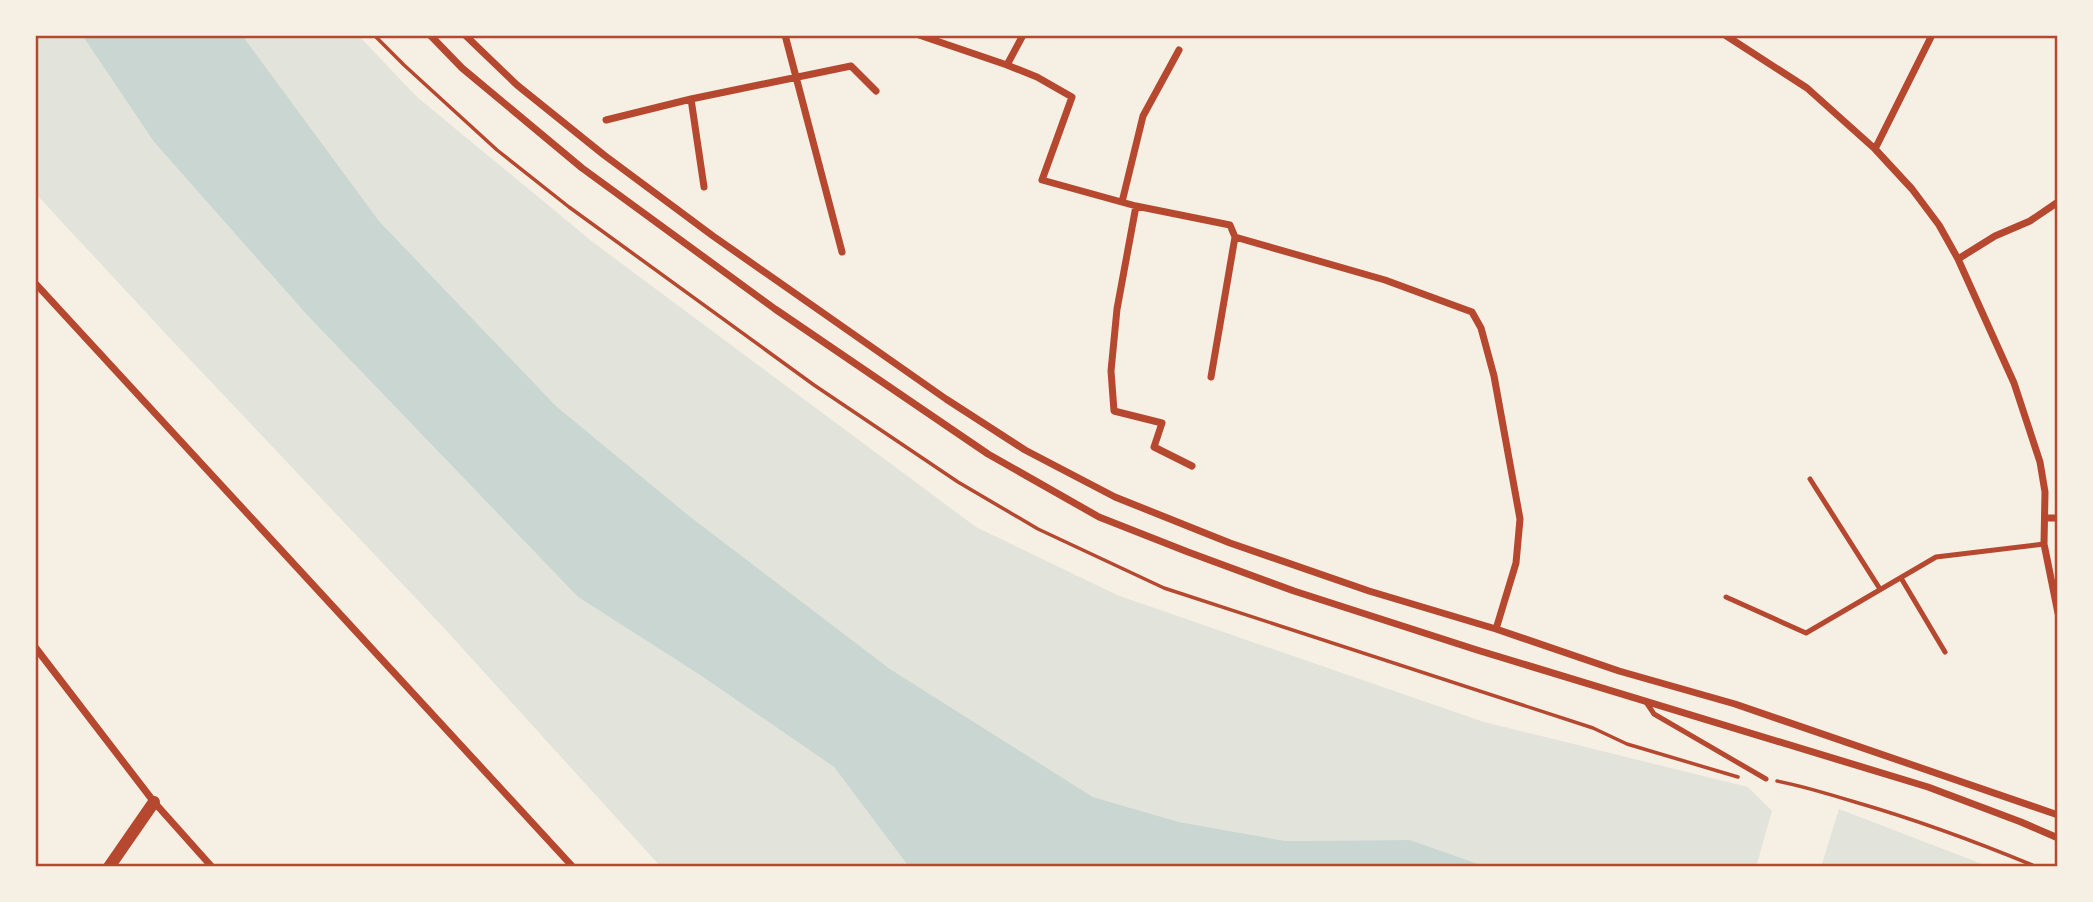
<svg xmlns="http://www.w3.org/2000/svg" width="2093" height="902" viewBox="0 0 2093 902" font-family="Manrope,sans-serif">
	<rect width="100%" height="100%" fill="#f6efe4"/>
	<path fill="#e2e4dc" d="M 35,35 L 82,35 L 154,142 L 307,315 L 578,597 L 700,675 L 834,767 L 909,867 L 661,867 L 444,628 L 179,348 L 35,193 Z
		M 242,35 L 358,35 L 417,97 L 594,243 L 976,527 L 1117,595 L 1484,722 L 1748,787 L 1772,811 L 1756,867 L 1487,867 L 1410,840 L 1286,841 L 1179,822 L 1093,797 L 890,669 L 688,515 L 556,406 L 379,221 Z
		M 1839,809 L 1990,867 L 1821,867 Z"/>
	<path fill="#c9d6d2" d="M 82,35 L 242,35 L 379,221 L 556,406 L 688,515 L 890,669 L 1093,797 L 1179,822 L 1286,841 L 1410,840 L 1487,867 L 909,867 L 834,767 L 700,675 L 578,597 L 307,315 L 154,142 Z"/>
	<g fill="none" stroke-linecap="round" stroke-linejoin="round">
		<path stroke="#b5482f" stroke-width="3.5" d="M 374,35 L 404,65 L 497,150 L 569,207 L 814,385 L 958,482 L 1038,529 L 1164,588 L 1593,728 L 1627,744 L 1738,777
			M 1777,781 C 1803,786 1829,794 1855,802 C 1917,820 1977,842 2037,867"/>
		<path stroke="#b5482f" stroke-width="5" d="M 1810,479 L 1880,589
			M 1901,578 L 1945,652
			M 1726,597 L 1806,633 L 1936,557 L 2044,544
			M 1646,702 L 1654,714 L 1766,779"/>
		<path stroke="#b5482f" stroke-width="7" d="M 430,35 L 462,68 L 582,168 L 775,309 L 988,454 L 1099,517 L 1188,552 L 1294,591 L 1477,650 L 1928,787 L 2021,822 L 2058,838
			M 465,35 L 517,85 L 604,155 L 713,236 L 946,399 L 1025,450 L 1115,497 L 1230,543 L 1369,591 L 1496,629 L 1619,671 L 1735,704 L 2058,815
			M 785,35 L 842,252
			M 919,35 L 1007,65 L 1037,77 L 1072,97 L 1042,180 L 1136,206 L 1230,225 L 1235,237 L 1211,377
			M 1725,35 L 1807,88 L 1875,149 L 1912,189 L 1939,225 L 1958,259 L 2014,383 L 2040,462 L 2045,492 L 2044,544 L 2058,613
			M 1007,65 L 1023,35
			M 691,99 L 704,187
			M 606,120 L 691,99 L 851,66 L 876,91
			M 1875,149 L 1932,35
			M 1122,202 L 1143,116 L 1179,50
			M 1136,206 L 1117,309 L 1111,371 L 1114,411 L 1162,423 L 1154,447 L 1192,466
			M 1235,237 L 1385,280 L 1472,312 L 1481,328 L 1494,376 L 1520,519 L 1516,563 L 1496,629
			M 1958,259 L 1995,236 L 2030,221 L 2058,202
			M 35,283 L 573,867
			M 2045,518 L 2058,518
			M 35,647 L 154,802 L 212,867"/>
		<path stroke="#b5482f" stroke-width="12" d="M 109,867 L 154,802"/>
	</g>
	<rect width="2093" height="902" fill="none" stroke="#f6efe4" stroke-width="74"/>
	<rect x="37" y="37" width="2019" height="828" fill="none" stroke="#b5482f" stroke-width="2.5"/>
</svg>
